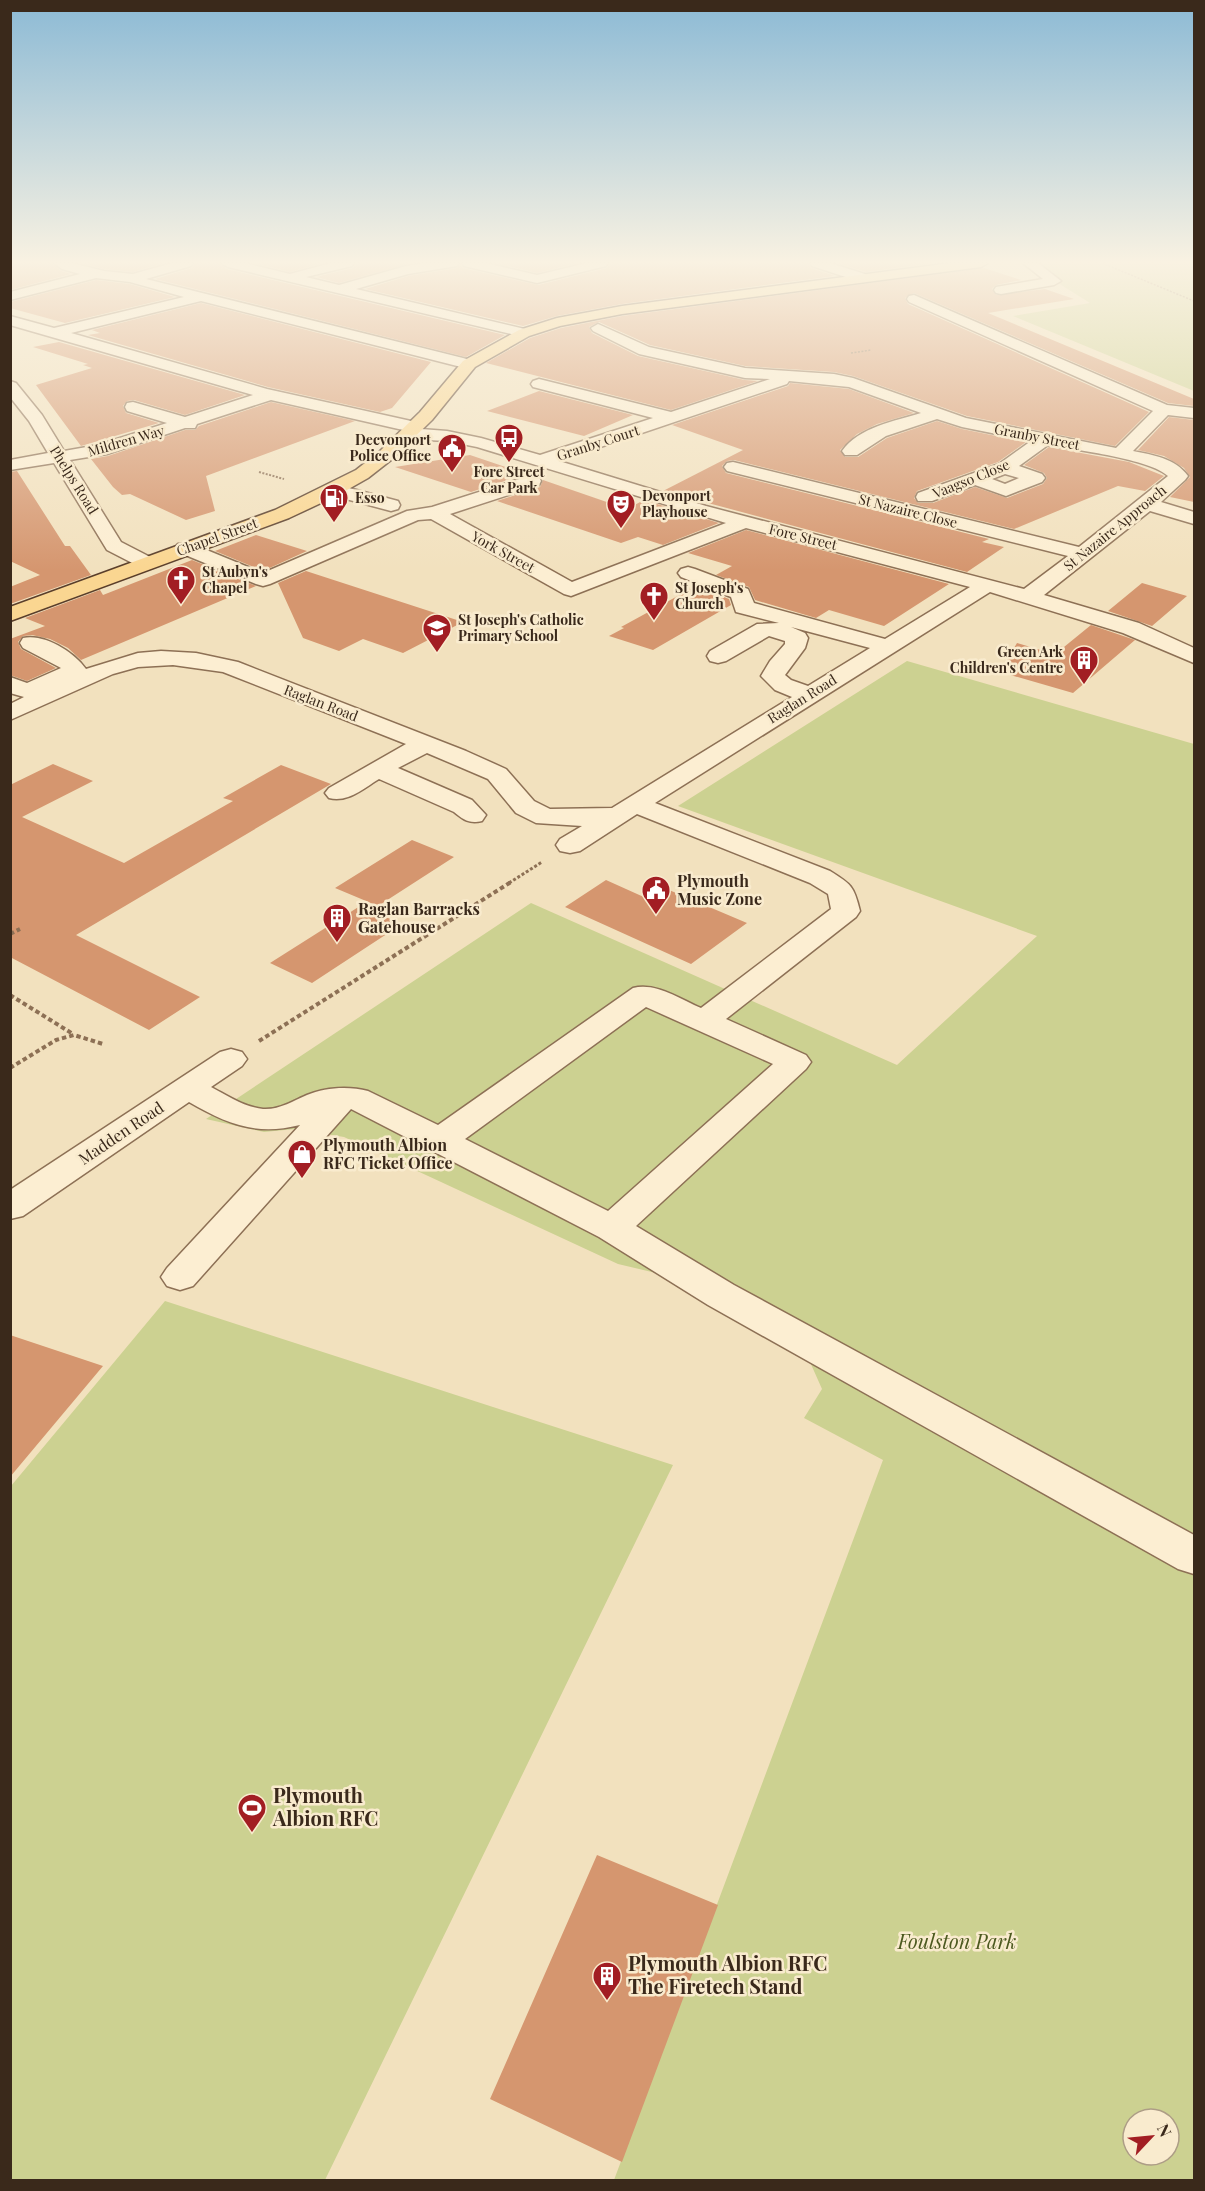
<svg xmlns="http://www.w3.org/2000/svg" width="1205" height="2191" viewBox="0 0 1205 2191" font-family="'Playfair Display',serif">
	<rect width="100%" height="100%" fill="#f2e1be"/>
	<path fill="#ccd191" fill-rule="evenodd" d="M 1026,263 L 1194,263 L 1194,391 L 1013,316 L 1090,303 Z
		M 907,661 L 1194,744 L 1194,2180 L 614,2180 L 883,1460 L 804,1418 L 822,1389 L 810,1362 L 656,1273 L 618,1264 L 344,1137 L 295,1129 L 264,1132 L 206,1119 L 531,903 L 897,1065 L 1037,936 L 678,806 ZM 1133,2119 L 1169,2119 L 1169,2155 L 1133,2155 Z
		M 165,1301 L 673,1465 L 325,2180 L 11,2180 L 11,1486 Z"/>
	<path fill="#d5966f" d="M 10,263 L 52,263 L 61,271 L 71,274 L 10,290 Z
		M 81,263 L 164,263 L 133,272 L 104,269 Z
		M 195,263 L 219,263 L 227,269 L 505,335 L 466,357 L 155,279 L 192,268 Z
		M 254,263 L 323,263 L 290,272 Z
		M 356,263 L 411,263 L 339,283 L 316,277 L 353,268 Z
		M 495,263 L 578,263 L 537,273 Z
		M 610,263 L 808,263 L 811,268 L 835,276 L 622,304 L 557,316 L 523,326 L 365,289 L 408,276 L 457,268 L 460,265 L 463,268 L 538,285 L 607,268 Z
		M 837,263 L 934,263 L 866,272 Z
		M 984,268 L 1021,280 L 996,285 L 992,289 L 996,295 L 1045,289 L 1074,299 L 988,313 L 1194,399 L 1194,406 L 1168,403 L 914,293 L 905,298 L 908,304 L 1149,412 L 1115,446 L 967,416 L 853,376 L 834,372 L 745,366 L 650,345 L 599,322 L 589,327 L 592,333 L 638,356 L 745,380 L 758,381 L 671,410 L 486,363 L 530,338 L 561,328 L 622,316 Z
		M 96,280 L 130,284 L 175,297 L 65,323 L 10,308 L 10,302 Z
		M 201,303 L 431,362 L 392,408 L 380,412 L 268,387 L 88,335 L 100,333 L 92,330 Z
		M 59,342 L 245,395 L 185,415 L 134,400 L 127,401 L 123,406 L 126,413 L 159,423 L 81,446 L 36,385 L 92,368 L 83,365 L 88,364 L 33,347 Z
		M 790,383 L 849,389 L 914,413 L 877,424 L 857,434 L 840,450 L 845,457 L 858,457 L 887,438 L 937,421 L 962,429 L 1026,442 L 998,462 L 917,491 L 914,498 L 918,503 L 933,503 L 975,487 L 1007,498 L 1043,484 L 1047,478 L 1044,473 L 1024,465 L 1049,447 L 1129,462 L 1164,476 L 1145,491 L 1118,486 L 1014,529 L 734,460 L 727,461 L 722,466 L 726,473 L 989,539 L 982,542 L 1004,547 L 967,572 L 663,491 L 743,450 L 672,425 L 788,386 Z
		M 539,391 L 633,415 L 584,436 L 487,411 Z
		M 271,402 L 355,421 L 206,476 L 215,511 L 186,520 L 130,494 L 122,495 L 113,487 L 91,459 L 108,456 L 185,430 L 195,430 L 199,426 Z
		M 1169,417 L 1194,420 L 1194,502 L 1170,497 L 1190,477 L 1184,468 L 1164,456 L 1138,450 Z
		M 470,455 L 526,474 L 471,492 L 395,467 Z
		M 17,471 L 65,546 L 70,546 L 91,575 L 10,604 L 10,587 L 40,575 L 10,561 L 10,472 Z
		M 543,480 L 627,509 L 644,500 L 719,523 L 663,545 L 638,537 L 621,543 L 497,501 L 540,487 Z
		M 746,530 L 949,584 L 884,626 L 829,610 L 816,618 L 755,600 L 749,587 L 716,575 L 732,566 L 688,553 Z
		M 256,535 L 307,551 L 263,571 L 215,551 Z
		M 192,560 L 256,586 L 81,660 L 68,648 L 50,639 L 32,635 L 23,636 L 18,642 L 21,649 L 56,668 L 27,681 L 10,675 L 10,639 L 45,626 L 25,618 L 100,590 L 103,595 Z
		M 306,571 L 463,622 L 403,653 L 363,639 L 339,651 L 303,638 L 278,583 Z
		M 1142,583 L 1187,596 L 1152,626 L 1108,611 Z
		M 696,586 L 729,599 L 731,605 L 653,650 L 609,636 L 624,628 L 621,627 Z
		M 1091,625 L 1135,640 L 1073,693 L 1000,672 L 1017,643 L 1051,653 L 1059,646 L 1064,647 Z
		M 53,764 L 93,781 L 22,817 L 124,863 L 233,801 L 223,798 L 281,765 L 331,784 L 76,935 L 200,997 L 149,1030 L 10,957 L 10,785 Z
		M 412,840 L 454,857 L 378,906 L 335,888 Z
		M 606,880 L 646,898 L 662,887 L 747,923 L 691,964 L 565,907 Z
		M 360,906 L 402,924 L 312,983 L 270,963 Z
		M 10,1335 L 103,1366 L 10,1477 Z
		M 597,1855 L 718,1905 L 622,2162 L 490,2099 Z"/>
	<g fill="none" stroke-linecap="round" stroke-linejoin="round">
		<g stroke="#8d7055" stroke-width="3">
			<path id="minor" d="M 54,263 L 72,263 L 104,271 L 133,274 L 172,263 L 193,263 L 191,266 L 146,279 L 475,361 L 477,364 L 469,369 L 201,301 L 71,333 L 267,389 L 420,423 L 423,427 L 421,429 L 447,431 L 481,438 L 540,455 L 653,418 L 533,387 L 531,384 L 533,381 L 539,379 L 671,412 L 770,379 L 745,378 L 639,354 L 593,331 L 591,328 L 598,324 L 649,347 L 745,368 L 834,374 L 853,378 L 966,418 L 1116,448 L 1153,411 L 909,302 L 907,299 L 909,296 L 914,295 L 1167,405 L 1194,408 L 1194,418 L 1168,415 L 1133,451 C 1153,455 1175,458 1188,476 L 1185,480 L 1161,502 L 1194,512 L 1194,524 L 1150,511 L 1044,595 L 1139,623 L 1194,648 L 1194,663 L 1123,633 L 990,592 L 655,803 L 830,871 C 851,884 854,886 860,911 L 856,917 L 726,1019 L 806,1055 L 811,1062 L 806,1069 L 636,1226 L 734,1285 L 1194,1535 L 1194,1574 L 1178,1569 L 708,1305 L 599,1237 L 351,1109 L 193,1286 L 180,1290 L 167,1286 L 161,1277 L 167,1268 L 300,1125 C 256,1136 227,1124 189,1102 L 23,1216 L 10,1219 L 10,1190 L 220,1052 L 231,1049 L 242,1052 L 247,1059 L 242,1066 L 211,1087 C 228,1096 244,1107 263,1109 C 279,1110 293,1101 307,1095 C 325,1087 350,1086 368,1091 L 438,1125 L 633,988 C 656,982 680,999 701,1008 L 831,909 L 828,894 L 810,883 L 637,814 L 580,851 L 570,853 L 560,851 L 556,845 L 560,839 L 582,826 L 536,823 L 516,813 L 488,779 L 427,753 L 398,768 L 472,800 L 486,815 L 482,821 C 469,824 464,820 454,812 L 379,779 C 364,788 348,803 329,798 L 325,793 L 329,788 L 406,744 L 223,672 L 173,665 L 138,667 L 113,674 L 10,720 L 10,704 L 24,697 L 10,693 L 10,677 L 27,683 L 61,668 L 23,648 L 20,643 L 23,638 C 44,633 74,652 86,669 L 138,653 L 161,651 L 196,653 L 238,662 L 466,751 L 506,769 L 534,801 L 550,809 L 612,808 L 792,697 L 775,690 L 761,676 L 770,661 L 785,644 L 785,641 L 769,636 L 726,661 L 718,663 L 710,661 L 707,656 L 710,651 L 757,624 L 779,623 L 736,612 L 731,597 L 681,577 L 678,573 L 681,569 L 688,567 L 695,569 L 748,589 L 754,603 L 885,639 L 970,587 L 746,528 L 571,596 L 564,594 L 431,519 L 418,520 L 270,584 L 263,586 L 256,584 L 178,552 L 175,548 L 178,544 L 192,544 L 263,573 L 407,511 L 432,507 L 532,475 L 539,477 L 541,481 L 539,485 L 450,514 L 572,582 L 726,523 L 477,447 L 447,441 L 408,439 L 402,438 L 399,434 L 403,430 L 271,400 L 197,424 L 195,428 L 185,428 L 107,454 L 70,460 L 121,542 L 154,559 L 157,563 L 154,567 L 140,567 L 107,550 L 54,463 L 10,470 L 10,460 L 48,453 L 29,421 L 10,397 L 10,381 L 16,383 L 42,415 L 64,451 L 98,445 L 167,423 L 127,411 L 125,407 L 127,403 L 133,402 L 185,417 L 253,395 L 10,325 L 10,316 L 54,328 L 184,297 L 130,282 L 96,278 L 10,300 L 10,292 L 80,274 L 62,269 ZM 789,381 L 849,387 L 921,413 C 895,421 859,427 842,451 L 845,455 L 857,455 L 886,436 L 937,419 L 962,427 L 1031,441 L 999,464 L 918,493 L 916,497 L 918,501 L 932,501 L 975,485 L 1006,496 L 1042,482 L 1045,478 L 1042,474 L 1019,466 L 1048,445 C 1076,450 1150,459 1168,476 L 1079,547 L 733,462 L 727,463 L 724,467 L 727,471 L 1068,556 L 1024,589 L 706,506 L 559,461 L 787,384 ZM 1005,474 L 1019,478 L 1005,484 L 992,479 ZM 791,627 L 870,648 L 808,686 L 791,680 L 785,675 L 805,648 L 808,638 L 805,633 ZM 646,1007 L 773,1064 L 608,1211 L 465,1139 Z
				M 221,263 L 245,263 L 290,274 L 331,263 L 354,263 L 352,266 L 306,277 L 339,285 L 406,266 L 426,263 L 459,263 L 457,266 L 408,274 L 356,289 L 529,330 L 531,333 L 524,337 L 228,267 Z
				M 462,263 L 486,263 L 537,275 L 587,263 L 608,263 L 606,266 L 537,283 L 464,266 Z
				M 810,263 L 830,263 L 868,275 L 870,278 L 863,282 L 858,281 L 812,266 Z
				M 1023,263 L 1038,263 L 1061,281 L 1054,285 L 1001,294 L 996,293 L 994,290 L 996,287 L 1043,279 Z
				M 334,484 L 398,501 L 400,505 L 398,509 L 391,511 L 327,494 L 325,490 L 327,486 Z"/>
		</g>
		<g stroke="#5a3e2a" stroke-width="3">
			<path id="major" d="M 951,263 L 988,263 L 981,267 L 622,314 L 560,326 L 529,336 L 475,367 L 432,420 L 391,460 L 368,478 L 338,495 L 289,518 L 10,621 L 10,607 L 275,510 L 356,470 L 379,452 L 420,412 L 463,361 L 519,330 L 557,318 L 622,306 Z"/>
		</g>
		<path stroke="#8d7055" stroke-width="1.5" stroke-dasharray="2 1.5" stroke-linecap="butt" d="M 1102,263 L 1194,301
			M 851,353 L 871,350"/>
		<path stroke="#8d7055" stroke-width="2" stroke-dasharray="2 1.5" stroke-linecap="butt" d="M 259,472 L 284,479"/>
		<path stroke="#8d7055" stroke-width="3" stroke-dasharray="3 2" stroke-linecap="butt" d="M 509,883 L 542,862"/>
		<path stroke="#8d7055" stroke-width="4" stroke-dasharray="4.5 3" stroke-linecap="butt" d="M 10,934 L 20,929
			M 10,995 L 73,1034
			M 259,1041 L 511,882
			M 10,1068 L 56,1040 L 74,1035 L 103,1044"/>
		<use href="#minor" fill="#fceed2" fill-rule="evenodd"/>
		<use href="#major" fill="#fad691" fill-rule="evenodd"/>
	</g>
	<linearGradient id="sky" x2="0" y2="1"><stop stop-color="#8cbad5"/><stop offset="0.46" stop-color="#f9f2e2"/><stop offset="1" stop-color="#f9f2e2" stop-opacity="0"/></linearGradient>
	<rect width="1205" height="570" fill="url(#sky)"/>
	<defs>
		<g id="bus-pin" transform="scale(1.5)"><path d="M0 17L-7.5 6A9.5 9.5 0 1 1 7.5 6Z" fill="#a21e23" stroke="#f9ebce"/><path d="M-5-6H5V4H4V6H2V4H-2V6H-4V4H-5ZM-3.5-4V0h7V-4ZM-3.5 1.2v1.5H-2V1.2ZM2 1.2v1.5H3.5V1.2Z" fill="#fff"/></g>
		<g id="civic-pin" transform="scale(1.5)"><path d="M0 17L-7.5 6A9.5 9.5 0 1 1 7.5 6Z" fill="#a21e23" stroke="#f9ebce"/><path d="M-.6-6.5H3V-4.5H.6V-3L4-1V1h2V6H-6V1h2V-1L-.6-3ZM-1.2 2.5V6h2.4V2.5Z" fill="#fff"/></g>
		<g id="fuel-pin" transform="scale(1.5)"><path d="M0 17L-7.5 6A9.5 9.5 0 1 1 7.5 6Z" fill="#a21e23" stroke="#f9ebce"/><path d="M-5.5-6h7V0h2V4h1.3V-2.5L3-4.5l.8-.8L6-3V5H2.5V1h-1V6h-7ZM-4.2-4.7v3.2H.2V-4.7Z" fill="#fff"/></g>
		<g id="theatre-pin" transform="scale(1.5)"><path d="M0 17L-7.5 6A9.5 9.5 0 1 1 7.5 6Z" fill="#a21e23" stroke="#f9ebce"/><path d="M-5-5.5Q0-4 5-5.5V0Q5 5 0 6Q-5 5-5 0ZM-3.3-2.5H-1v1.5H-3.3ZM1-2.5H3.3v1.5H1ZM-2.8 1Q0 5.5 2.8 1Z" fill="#fff"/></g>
		<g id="church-pin" transform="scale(1.5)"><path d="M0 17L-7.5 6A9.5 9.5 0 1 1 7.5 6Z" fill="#a21e23" stroke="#f9ebce"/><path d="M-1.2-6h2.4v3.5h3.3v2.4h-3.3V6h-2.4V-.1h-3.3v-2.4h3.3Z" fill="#fff"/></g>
		<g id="school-pin" transform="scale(1.5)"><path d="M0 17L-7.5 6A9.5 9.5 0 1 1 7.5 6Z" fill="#a21e23" stroke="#f9ebce"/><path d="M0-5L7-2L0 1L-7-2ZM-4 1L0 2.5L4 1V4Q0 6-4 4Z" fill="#fff"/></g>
		<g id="building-pin" transform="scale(1.5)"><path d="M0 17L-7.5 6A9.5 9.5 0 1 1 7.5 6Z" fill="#a21e23" stroke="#f9ebce"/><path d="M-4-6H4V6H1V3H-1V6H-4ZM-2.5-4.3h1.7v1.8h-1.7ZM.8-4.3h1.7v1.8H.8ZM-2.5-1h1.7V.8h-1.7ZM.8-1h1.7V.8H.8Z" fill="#fff"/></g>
		<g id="shop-pin" transform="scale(1.5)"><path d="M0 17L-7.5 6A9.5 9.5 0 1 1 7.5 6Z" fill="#a21e23" stroke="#f9ebce"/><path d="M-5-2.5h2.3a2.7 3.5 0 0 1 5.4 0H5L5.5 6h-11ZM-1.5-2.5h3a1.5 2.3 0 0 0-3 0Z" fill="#fff"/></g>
		<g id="stadium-pin" transform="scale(1.5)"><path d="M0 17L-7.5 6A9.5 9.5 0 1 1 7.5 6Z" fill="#a21e23" stroke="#f9ebce"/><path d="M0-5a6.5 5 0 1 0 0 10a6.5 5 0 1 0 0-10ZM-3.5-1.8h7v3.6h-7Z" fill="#fff"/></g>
	</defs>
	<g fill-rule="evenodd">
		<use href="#bus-pin" x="509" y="438"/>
		<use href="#civic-pin" x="452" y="448"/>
		<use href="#fuel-pin" x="334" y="498"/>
		<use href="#theatre-pin" x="621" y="504"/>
		<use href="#church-pin" x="181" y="580"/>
		<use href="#church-pin" x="654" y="596"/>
		<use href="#school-pin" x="437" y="628"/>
		<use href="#building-pin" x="1084" y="660"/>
		<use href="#civic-pin" x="656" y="890"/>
		<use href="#building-pin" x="337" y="918"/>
		<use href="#shop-pin" x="302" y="1154"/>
		<use href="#stadium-pin" x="252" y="1808"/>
		<use href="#building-pin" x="607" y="1976"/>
	</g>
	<g text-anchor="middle" stroke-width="5" stroke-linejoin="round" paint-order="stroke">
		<g font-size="14" fill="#3a291b" stroke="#f9ebce">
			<text transform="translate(1037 437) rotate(11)" y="5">Granby Street</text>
			<text transform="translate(126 441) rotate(-16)" y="5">Mildren Way</text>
			<text transform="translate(598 443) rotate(-18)" y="5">Granby Court</text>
			<text transform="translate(971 479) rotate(-22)" y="5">Vaagso Close</text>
			<text transform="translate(74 480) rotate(58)" y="5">Phelps Road</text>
			<text transform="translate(908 511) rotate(14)" y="5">St Nazaire Close</text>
			<text transform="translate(1115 528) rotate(-39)" y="5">St Nazaire Approach</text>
			<text transform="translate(217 537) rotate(-20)" y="5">Chapel Street</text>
			<text transform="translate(803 537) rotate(14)" y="5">Fore Street</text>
			<text transform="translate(503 552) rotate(29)" y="5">York Street</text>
			<text transform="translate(802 699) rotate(-32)" y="5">Raglan Road</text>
			<text transform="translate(321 703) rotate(21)" y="5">Raglan Road</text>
		</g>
		<g font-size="14" font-weight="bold" fill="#3a291b" stroke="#f9ebce" text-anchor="start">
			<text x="431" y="445" text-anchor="end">Decvonport<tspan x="431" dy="16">Police Office</tspan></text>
			<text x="509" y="477" text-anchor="middle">Fore Street<tspan x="509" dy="16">Car Park</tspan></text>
			<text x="642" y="501">Devonport<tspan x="642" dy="16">Playhouse</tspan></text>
			<text x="355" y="503">Esso</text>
			<text x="202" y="577">St Aubyn's<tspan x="202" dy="16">Chapel</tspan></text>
			<text x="675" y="593">St Joseph's<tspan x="675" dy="16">Church</tspan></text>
			<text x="458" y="625">St Joseph's Catholic<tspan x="458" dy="16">Primary School</tspan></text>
			<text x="1063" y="657" text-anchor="end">Green Ark<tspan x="1063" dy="16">Children's Centre</tspan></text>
		</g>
		<g font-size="16" font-weight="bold" fill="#3a291b" stroke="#f9ebce" text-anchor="start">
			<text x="677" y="887">Plymouth<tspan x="677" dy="18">Music Zone</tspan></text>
			<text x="358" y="915">Raglan Barracks<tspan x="358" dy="18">Gatehouse</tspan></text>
			<text x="323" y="1151">Plymouth Albion<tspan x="323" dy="18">RFC Ticket Office</tspan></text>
		</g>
		<g font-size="16" fill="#3a291b" stroke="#f9ebce">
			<text transform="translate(121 1133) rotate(-34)" y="6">Madden Road</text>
		</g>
		<g font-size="20" font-weight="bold" fill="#3a291b" stroke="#f9ebce" text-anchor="start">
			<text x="273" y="1803">Plymouth<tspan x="273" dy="23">Albion RFC</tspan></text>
			<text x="628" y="1971">Plymouth Albion RFC<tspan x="628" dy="23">The Firetech Stand</tspan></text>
		</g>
		<g font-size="20" font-style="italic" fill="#4c591f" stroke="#f9ebce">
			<text x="957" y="1949">Foulston Park</text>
		</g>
	</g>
	<rect width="1205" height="2191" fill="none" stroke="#3a291b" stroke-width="24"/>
	<g transform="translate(1151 2137) rotate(64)"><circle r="28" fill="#f9ebce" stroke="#ad9d86" stroke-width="1.5"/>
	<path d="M0-4.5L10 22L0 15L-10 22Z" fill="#a21e23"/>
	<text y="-9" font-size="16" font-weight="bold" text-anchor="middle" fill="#3a291b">N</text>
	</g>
</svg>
